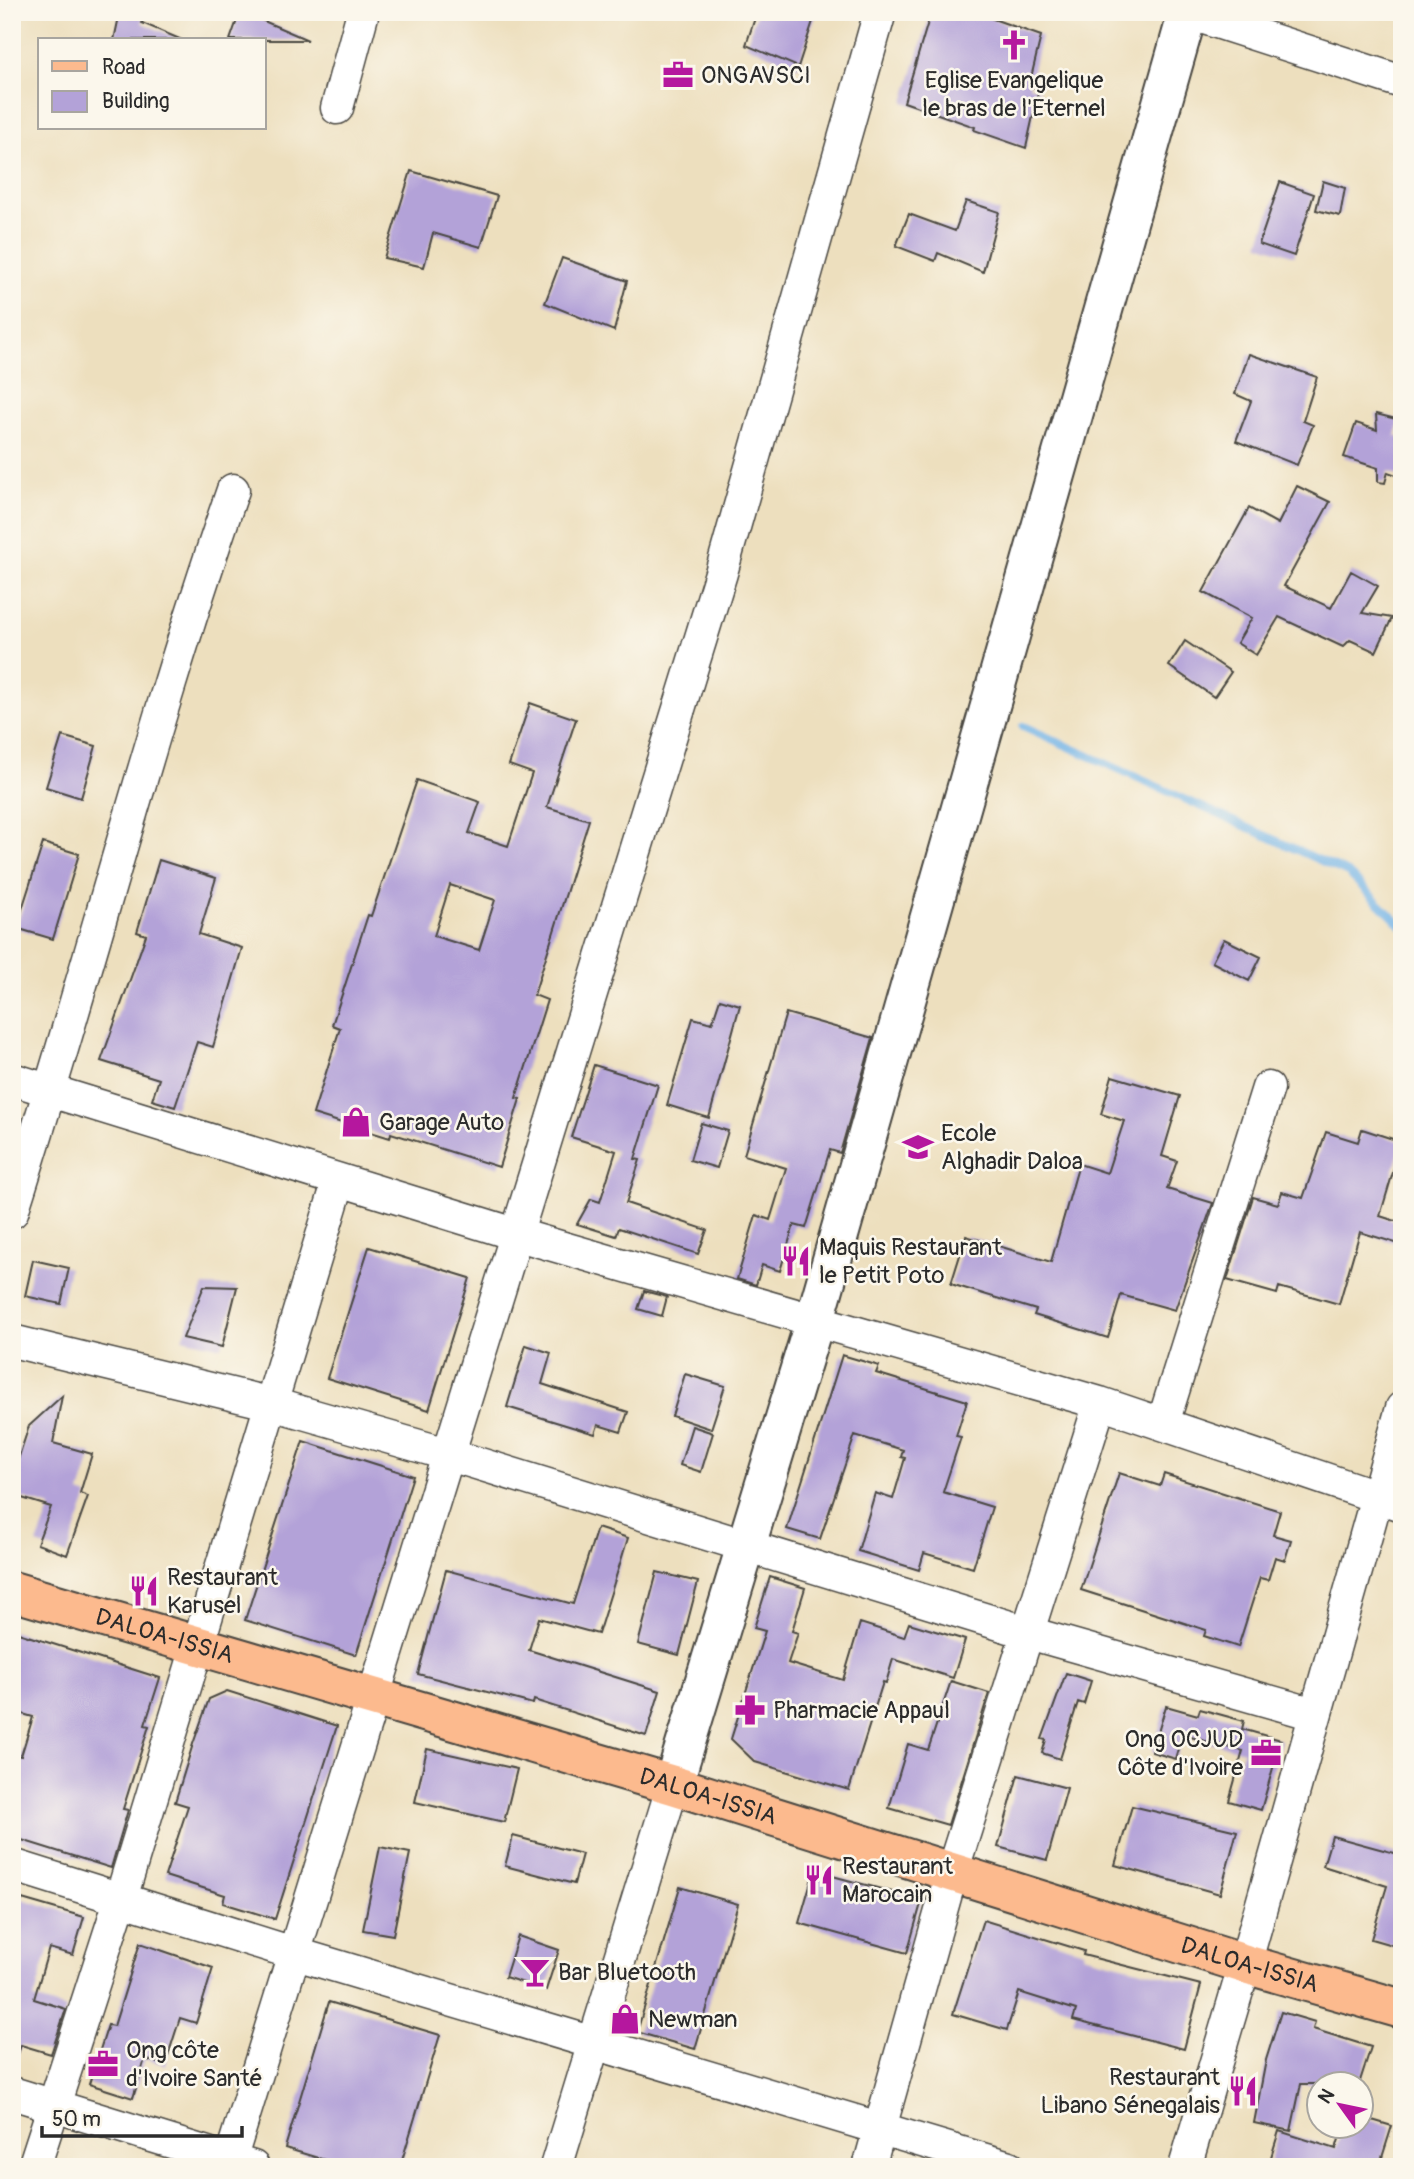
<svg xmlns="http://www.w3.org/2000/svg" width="1414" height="2179" viewBox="0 0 1414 2179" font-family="Pangolin,sans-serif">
	<rect width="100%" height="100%" fill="#fbf7ec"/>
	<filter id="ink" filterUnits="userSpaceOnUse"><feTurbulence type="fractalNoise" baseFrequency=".0143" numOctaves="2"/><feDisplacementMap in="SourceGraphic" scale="14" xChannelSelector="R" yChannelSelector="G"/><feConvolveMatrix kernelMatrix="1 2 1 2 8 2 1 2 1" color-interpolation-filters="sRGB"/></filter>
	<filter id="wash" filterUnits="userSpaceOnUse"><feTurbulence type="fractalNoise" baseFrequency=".00686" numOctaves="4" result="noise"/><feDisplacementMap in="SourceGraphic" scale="28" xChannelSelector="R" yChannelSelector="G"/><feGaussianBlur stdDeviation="1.57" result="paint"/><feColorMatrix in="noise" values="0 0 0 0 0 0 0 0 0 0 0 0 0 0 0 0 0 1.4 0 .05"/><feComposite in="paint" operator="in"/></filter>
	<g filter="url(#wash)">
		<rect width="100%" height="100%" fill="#eddfbe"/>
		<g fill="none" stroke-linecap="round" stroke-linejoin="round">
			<path stroke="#72b3e6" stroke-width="8" d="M 1023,726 L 1348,873 L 1402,926"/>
		</g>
		<g id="blocks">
			<path fill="#b3a2d8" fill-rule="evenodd" d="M 120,12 L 145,12 L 142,23 L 182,40 L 114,40 Z
				M 240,12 L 243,12 L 308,40 L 230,40 Z
				M 757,12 L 816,12 L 798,67 L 746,45 Z
				M 931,12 L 986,12 L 985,16 L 1041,36 L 1029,86 L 1039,89 L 1026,148 L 974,130 L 975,127 L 904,102 Z
				M 411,171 L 497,196 L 481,247 L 433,233 L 424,267 L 384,258 Z
				M 1323,181 L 1345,188 L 1340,216 L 1316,210 Z
				M 1280,182 L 1314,194 L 1294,256 L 1259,244 Z
				M 966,201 L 999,212 L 983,272 L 938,253 L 935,261 L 896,246 L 909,214 L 955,231 Z
				M 562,258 L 627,281 L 614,331 L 545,303 Z
				M 1249,354 L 1317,377 L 1303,421 L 1313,425 L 1297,465 L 1236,441 L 1251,401 L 1235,394 Z
				M 1376,414 L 1400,420 L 1396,436 L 1402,438 L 1402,477 L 1388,472 L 1385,483 L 1378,482 L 1378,468 L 1344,457 L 1356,423 L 1377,430 Z
				M 1297,486 L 1330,502 L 1284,586 L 1331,608 L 1351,571 L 1378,586 L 1362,613 L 1392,618 L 1376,652 L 1350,640 L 1343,647 L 1279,617 L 1256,655 L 1237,643 L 1252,618 L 1203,592 L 1249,508 L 1278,524 Z
				M 1185,641 L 1231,672 L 1214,697 L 1169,666 Z
				M 530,703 L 576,719 L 547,807 L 589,820 L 534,995 L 547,1000 L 516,1098 L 520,1099 L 499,1167 L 391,1133 L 390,1138 L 313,1114 L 340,1028 L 332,1025 L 368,915 L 371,916 L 417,780 L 480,802 L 469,833 L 508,846 L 532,773 L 509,765 ZM 450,885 L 495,900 L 479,950 L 434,936 Z
				M 62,736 L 96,746 L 81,798 L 46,787 Z
				M 43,843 L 79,854 L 53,939 L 16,928 Z
				M 159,860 L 216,878 L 199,934 L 242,948 L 213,1047 L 197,1042 L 175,1107 L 152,1100 L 159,1079 L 101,1061 L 146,935 L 137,932 Z
				M 1224,939 L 1261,957 L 1249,981 L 1212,962 Z
				M 720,999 L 740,1005 L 709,1118 L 667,1105 L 693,1018 L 712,1023 Z
				M 786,1013 L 873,1038 L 840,1153 L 830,1150 L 806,1228 L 794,1225 L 780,1271 L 762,1265 L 756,1285 L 737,1279 L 756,1215 L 770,1220 L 786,1168 L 744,1155 Z
				M 594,1065 L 658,1085 L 635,1159 L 640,1160 L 626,1203 L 707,1230 L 698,1254 L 619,1228 L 616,1236 L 577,1224 L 591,1199 L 600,1202 L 616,1151 L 571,1137 Z
				M 1112,1076 L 1180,1096 L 1162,1156 L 1177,1161 L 1167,1189 L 1213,1203 L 1175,1310 L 1121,1295 L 1108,1338 L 1034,1315 L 1036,1310 L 951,1284 L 966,1236 L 1051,1262 L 1079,1164 L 1107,1173 L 1124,1121 L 1101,1114 Z
				M 701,1123 L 728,1131 L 717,1168 L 690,1160 Z
				M 1362,1129 L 1402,1142 L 1380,1216 L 1402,1223 L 1402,1245 L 1360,1232 L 1339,1304 L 1279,1287 L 1277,1294 L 1227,1280 L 1253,1197 L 1278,1204 L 1282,1192 L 1303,1198 L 1326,1132 L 1358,1142 Z
				M 369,1247 L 470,1278 L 429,1410 L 327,1378 Z
				M 33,1260 L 69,1268 L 61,1304 L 25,1296 Z
				M 204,1286 L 237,1287 L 222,1347 L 183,1338 Z
				M 644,1291 L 667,1297 L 662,1316 L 638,1309 Z
				M 526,1345 L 551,1353 L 542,1384 L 628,1412 L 621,1432 L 598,1425 L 595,1434 L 507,1407 Z
				M 842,1355 L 879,1366 L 876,1373 L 967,1401 L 956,1436 L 961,1437 L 943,1492 L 992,1507 L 973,1568 L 924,1553 L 919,1570 L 858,1551 L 875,1493 L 893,1499 L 905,1458 L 901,1457 L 903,1450 L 855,1435 L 820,1539 L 787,1529 Z
				M 685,1374 L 725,1386 L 711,1429 L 672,1416 Z
				M 62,1396 L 53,1443 L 92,1454 L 80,1493 L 88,1496 L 67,1555 L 37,1544 L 51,1507 L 12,1495 L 12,1478 L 29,1426 Z
				M 692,1426 L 713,1433 L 701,1472 L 680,1465 Z
				M 303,1441 L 413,1476 L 356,1655 L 245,1620 Z
				M 1119,1473 L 1160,1486 L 1164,1474 L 1280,1511 L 1273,1535 L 1291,1540 L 1285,1560 L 1275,1557 L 1268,1580 L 1260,1578 L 1238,1647 L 1204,1636 L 1206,1630 L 1081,1590 Z
				M 597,1528 L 628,1538 L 598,1634 L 539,1618 L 529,1650 L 660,1691 L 646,1736 L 534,1700 L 533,1704 L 418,1674 L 446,1570 L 573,1604 Z
				M 657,1572 L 698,1582 L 679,1655 L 638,1644 Z
				M 770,1577 L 805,1588 L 792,1631 L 798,1633 L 788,1663 L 843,1680 L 860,1623 L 904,1637 L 909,1623 L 965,1640 L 953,1678 L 893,1659 L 886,1683 L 883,1682 L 849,1790 L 755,1762 L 731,1739 L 765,1631 L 754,1628 Z
				M 12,1631 L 160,1678 L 145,1725 L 149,1726 L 123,1809 L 128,1810 L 111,1868 L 12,1837 L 12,1754 L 21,1756 L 33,1717 L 12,1711 Z
				M 1066,1673 L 1091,1681 L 1084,1704 L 1078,1702 L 1060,1759 L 1042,1753 L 1046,1740 L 1042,1739 Z
				M 951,1681 L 989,1693 L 948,1825 L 889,1808 L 908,1744 L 928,1750 Z
				M 227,1691 L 337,1726 L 275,1919 L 223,1903 L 225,1895 L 165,1876 L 188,1806 L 175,1802 L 193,1744 L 209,1699 Z
				M 1166,1706 L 1198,1715 L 1200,1709 L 1244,1721 L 1242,1729 L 1281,1740 L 1261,1810 L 1229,1801 L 1243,1751 L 1183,1735 L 1176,1759 L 1152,1752 Z
				M 427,1749 L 517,1769 L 504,1822 L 415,1802 Z
				M 1018,1775 L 1067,1788 L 1047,1860 L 998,1847 Z
				M 1132,1806 L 1237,1831 L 1220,1894 L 1115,1865 Z
				M 513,1836 L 582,1854 L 574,1884 L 505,1866 Z
				M 1332,1836 L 1402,1855 L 1402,1948 L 1371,1939 L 1387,1886 L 1323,1866 Z
				M 380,1847 L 410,1853 L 393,1935 L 363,1930 Z
				M 814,1871 L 922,1900 L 907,1953 L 799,1923 Z
				M 680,1887 L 738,1904 L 695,2049 L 637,2032 Z
				M 22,1899 L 84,1917 L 73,1955 L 49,1948 L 34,1999 L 66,2009 L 51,2054 L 21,2045 L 18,2054 L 12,2053 L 12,1915 L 17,1916 Z
				M 983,1920 L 1084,1951 L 1083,1955 L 1201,1985 L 1184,2049 L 1073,2020 L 1076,2010 L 1019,1992 L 1007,2030 L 953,2014 Z
				M 518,1936 L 559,1950 L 546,1990 L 505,1977 Z
				M 140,1943 L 213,1968 L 196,2023 L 180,2018 L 165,2065 L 145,2059 L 133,2098 L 89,2084 L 108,2025 L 114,2026 Z
				M 329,2002 L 440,2035 L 400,2167 L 348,2167 L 285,2148 Z
				M 1281,2012 L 1315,2022 L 1313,2029 L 1371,2047 L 1359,2084 L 1301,2084 L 1291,2131 L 1254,2123 L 1266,2060 Z
				M 1362,2117 L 1392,2126 L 1379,2167 L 1268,2167 L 1279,2131 L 1336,2149 L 1343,2126 L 1362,2126 Z"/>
		</g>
	</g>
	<g filter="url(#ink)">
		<use href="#blocks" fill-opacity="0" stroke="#484641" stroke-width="2"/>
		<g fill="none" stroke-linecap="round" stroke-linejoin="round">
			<g stroke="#484641" stroke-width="35">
				<path id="minor" d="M 1186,12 L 1402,82
					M 337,108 L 363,12
					M 12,1079 L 515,1234 L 1100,1403 L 1402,1505
					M 12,1212 C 89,972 150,728 233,490
					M 12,1341 L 272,1404 L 447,1454 L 1029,1633 L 1314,1714
					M 1163,1423 L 1268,1088
					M 12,1865 L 293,1953 L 1009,2167
					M 12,2093 L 253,2167
					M 34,2167 L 121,1898 L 339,1180
					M 228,2167 L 721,573 L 880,12
					M 556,2167 L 673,1785
					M 869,2167 L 952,1872 L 1100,1403
					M 1185,2167 L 1245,1964 L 1402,1408"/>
			</g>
			<g stroke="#484641" stroke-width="42">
				<path id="tertiary" d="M 673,1785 L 814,1323 L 1188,12"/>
			</g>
			<g stroke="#484641" stroke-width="42">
				<g id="primary">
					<path id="s1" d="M 12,1591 L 673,1785 L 1245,1964 L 1402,2009"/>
				</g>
			</g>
			<use href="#minor" stroke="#fff" stroke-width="32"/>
			<use href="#tertiary" stroke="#fff" stroke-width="38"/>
			<use href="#primary" stroke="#fcba8e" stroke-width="38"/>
		</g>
	</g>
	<defs>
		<g id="church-bare" transform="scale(2.415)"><path d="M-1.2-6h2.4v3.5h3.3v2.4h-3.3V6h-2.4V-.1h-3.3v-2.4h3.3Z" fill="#b5179e" stroke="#fbf7ec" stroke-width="2.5" paint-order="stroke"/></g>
		<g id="office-bare" transform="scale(2.415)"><path d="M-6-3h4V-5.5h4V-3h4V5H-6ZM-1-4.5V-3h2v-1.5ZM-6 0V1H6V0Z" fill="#b5179e" stroke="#fbf7ec" stroke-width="2.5" paint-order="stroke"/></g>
		<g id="shop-bare" transform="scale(2.415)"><path d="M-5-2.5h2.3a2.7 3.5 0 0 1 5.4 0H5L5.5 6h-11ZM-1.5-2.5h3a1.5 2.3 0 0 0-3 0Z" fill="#b5179e" stroke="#fbf7ec" stroke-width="2.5" paint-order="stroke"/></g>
		<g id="school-bare" transform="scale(2.415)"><path d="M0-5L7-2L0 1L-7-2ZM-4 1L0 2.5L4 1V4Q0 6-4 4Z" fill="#b5179e" stroke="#fbf7ec" stroke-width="2.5" paint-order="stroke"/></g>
		<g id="restaurant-bare" transform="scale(2.415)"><path d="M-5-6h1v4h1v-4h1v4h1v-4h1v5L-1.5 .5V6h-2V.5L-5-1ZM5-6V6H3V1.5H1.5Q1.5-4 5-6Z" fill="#b5179e" stroke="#fbf7ec" stroke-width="2.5" paint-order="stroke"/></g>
		<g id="pharmacy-bare" transform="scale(2.415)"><path d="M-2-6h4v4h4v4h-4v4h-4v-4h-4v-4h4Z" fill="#b5179e" stroke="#fbf7ec" stroke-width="2.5" paint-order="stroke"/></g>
		<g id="bar-bare" transform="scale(2.415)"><path d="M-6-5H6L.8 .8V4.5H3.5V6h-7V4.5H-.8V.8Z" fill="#b5179e" stroke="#fbf7ec" stroke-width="2.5" paint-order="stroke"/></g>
	</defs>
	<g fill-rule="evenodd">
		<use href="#church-bare" x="1014" y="45"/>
		<use href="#office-bare" x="678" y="75"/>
		<use href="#shop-bare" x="356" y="1122"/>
		<use href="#school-bare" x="918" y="1147"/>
		<use href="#restaurant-bare" x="796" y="1261"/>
		<use href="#restaurant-bare" x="144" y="1591"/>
		<use href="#pharmacy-bare" x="750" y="1710"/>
		<use href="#office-bare" x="1266" y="1753"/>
		<use href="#restaurant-bare" x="819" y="1880"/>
		<use href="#bar-bare" x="535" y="1972"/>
		<use href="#shop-bare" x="625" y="2019"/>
		<use href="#office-bare" x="103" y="2064"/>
		<use href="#restaurant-bare" x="1243" y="2091"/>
	</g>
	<g text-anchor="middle" stroke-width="5" stroke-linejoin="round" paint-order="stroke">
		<g font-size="24" fill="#2b2b2b" stroke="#fbf7ec" text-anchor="start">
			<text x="701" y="83">ONGAVSCI</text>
			<text x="1014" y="88" text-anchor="middle">Eglise Evangelique<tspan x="1014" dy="28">le bras de l'Eternel</tspan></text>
			<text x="379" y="1130">Garage Auto</text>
			<text x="941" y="1141">Ecole<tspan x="941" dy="28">Alghadir Daloa</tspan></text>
			<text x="819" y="1255">Maquis Restaurant<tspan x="819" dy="28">le Petit Poto</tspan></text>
			<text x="167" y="1585">Restaurant<tspan x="167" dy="28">Karusel</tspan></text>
			<text x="773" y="1718">Pharmacie Appaul</text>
			<text x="1243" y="1747" text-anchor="end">Ong OCJUD<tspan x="1243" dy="28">Côte d'Ivoire</tspan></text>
			<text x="842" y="1874">Restaurant<tspan x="842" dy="28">Marocain</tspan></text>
			<text x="558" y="1980">Bar Bluetooth</text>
			<text x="648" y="2027">Newman</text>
			<text x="126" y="2058">Ong côte<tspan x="126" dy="28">d'Ivoire Santé</tspan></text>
			<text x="1220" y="2085" text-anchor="end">Restaurant<tspan x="1220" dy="28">Libano Sénegalais</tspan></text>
		</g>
		<g font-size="24" fill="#2b2b2b" stroke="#fbf7ec">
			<text dy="8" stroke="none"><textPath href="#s1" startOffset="159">DALOA-ISSIA</textPath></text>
			<text dy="8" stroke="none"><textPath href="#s1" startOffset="726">DALOA-ISSIA</textPath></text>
			<text dy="8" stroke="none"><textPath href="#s1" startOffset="1293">DALOA-ISSIA</textPath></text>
		</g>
	</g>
	<rect width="1414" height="2179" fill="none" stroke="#fbf7ec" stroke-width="42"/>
	<rect x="38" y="38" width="228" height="91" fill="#fbf7ec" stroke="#a8a59f" stroke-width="2"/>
	<rect x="52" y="61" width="35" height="10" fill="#fcba8e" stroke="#a8a59f" stroke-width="2"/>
	<text x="102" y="74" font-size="21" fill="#2b2b2b">Road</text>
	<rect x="52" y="91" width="35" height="21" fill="#b3a2d8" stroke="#a8a59f" stroke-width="2"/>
	<text x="102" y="108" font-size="21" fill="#2b2b2b">Building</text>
	<g transform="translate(1340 2105) rotate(303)"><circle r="33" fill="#fbf7ec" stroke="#a8a59f" stroke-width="2"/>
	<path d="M0-5L12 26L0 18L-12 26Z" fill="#b5179e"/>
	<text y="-10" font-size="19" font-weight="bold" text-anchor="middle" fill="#2b2b2b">N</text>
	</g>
	<path d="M42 2126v10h200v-10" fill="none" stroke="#2b2b2b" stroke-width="3.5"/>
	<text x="52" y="2126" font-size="21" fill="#2b2b2b" stroke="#fbf7ec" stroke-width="5" paint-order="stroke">50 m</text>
</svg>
